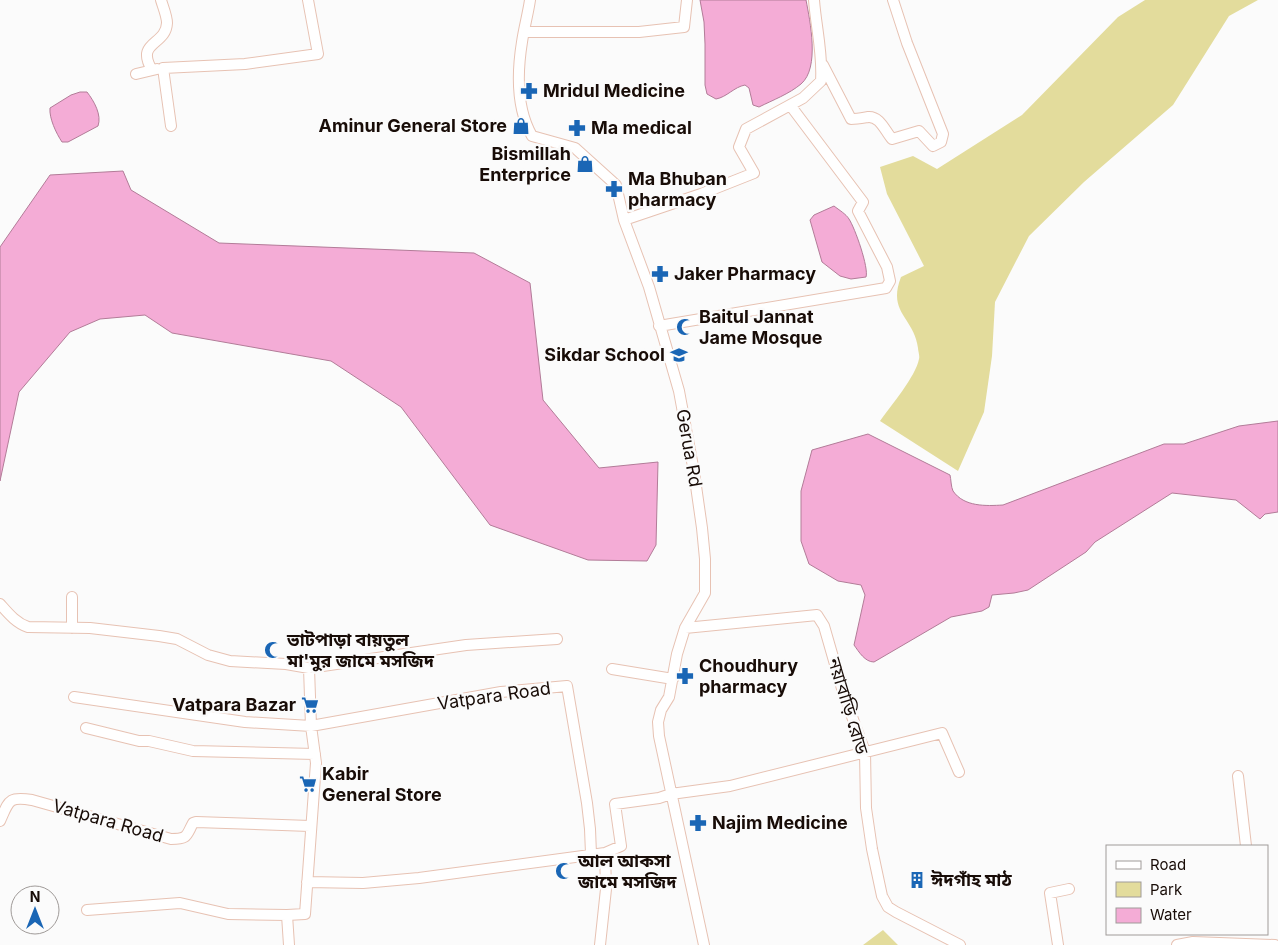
<svg xmlns="http://www.w3.org/2000/svg" width="1278" height="945" viewBox="0 0 1278 945" font-family="Inter,'Noto Sans Bengali',sans-serif">
	<rect width="100%" height="100%" fill="#fbfbfb"/>
	<path fill="#e3dc9c" d="M 1145,0 L 1258,0 L 1229,16 L 1173,105 L 1084,182 L 1029,236 L 995,302 L 992,356 L 984,412 L 958,471 L 880,421 C 890,407 916,376 919,359 C 920,356 918,351 918,348 C 914,317 887,313 901,277 L 924,266 L 887,194 L 880,167 L 913,156 L 937,169 L 1022,115 L 1118,17 Z
		M 883,930 L 898,945 L 863,945 Z"/>
	<path fill="#f4acd6" stroke="#b27c98" d="M 700,0 L 806,0 C 810,21 820,68 801,84 C 789,94 773,100 759,107 L 753,105 L 749,88 L 745,85 C 734,87 727,97 716,99 L 707,94 L 705,85 L 705,44 L 704,22 Z
		M 80,92 L 87,92 C 94,101 102,115 98,126 L 68,142 L 62,142 C 56,133 49,118 50,108 L 71,95 Z
		M 123,171 L 131,190 L 219,243 L 474,253 L 530,283 L 543,400 L 599,468 L 658,462 L 656,545 L 647,561 L 588,560 L 490,525 L 401,407 L 331,361 L 172,333 L 145,315 L 100,319 L 70,332 L 19,392 L 0,481 L 0,247 L 50,175 Z
		M 834,206 C 839,210 846,214 849,219 C 855,228 869,268 866,277 L 851,279 L 840,276 L 822,262 L 810,220 L 814,215 Z
		M 1278,421 L 1278,512 L 1265,514 L 1260,519 L 1236,500 L 1172,493 L 1095,542 L 1086,552 L 1028,590 L 1014,593 L 992,595 L 989,607 L 982,611 L 951,617 L 874,662 C 865,662 859,652 854,645 L 865,595 L 861,585 L 838,581 L 809,564 L 801,541 L 801,491 L 812,450 L 868,434 L 950,475 C 951,479 951,487 953,491 C 964,507 986,506 1003,505 L 1164,444 L 1184,444 L 1239,426 Z"/>
	<g fill="none" stroke-linecap="round" stroke-linejoin="round">
		<g stroke="#e7c2b3" stroke-width="12">
			<path id="street" d="M 530,0 C 528,14 524,28 522,42 C 517,73 516,108 532,136 L 575,148 L 616,185 L 624,220 L 649,287 L 679,391 L 694,472 L 702,528 L 705,559 L 705,593 L 685,628 L 677,654 L 669,697 L 661,710 L 658,722 L 659,736 L 704,945
				M 524,32 L 639,32 L 684,27 L 687,0
				M 823,65 L 851,119 C 857,119 862,118 868,117 C 880,116 885,131 892,139 L 919,131 L 933,146 L 941,142 L 943,134 L 907,43 L 893,0
				M 152,70 C 135,41 166,46 167,23 C 167,16 163,7 161,0
				M 136,74 L 157,69
				M 171,126 L 163,68 L 245,64 L 318,54 L 308,0
				M 624,220 L 701,194 L 754,173 L 739,147 L 746,129 L 803,98 L 821,81 C 823,54 816,27 814,0
				M 659,326 L 886,288 L 890,281 L 887,267 L 858,211 L 863,202 L 790,105
				M 0,604 C 8,613 16,623 28,627 L 90,628 L 159,636 L 177,639 L 208,655 L 230,661 L 286,664 L 309,668 L 466,645 L 557,639
				M 72,628 L 72,597
				M 685,628 L 817,615 L 824,626 L 843,692 L 865,752 L 866,808 L 872,849 L 882,896 L 888,907 L 896,912 L 960,945
				M 612,669 L 673,679
				M 74,697 L 245,722 L 311,726 L 501,692 L 567,686 L 587,803 L 590,829 L 591,854
				M 86,728 L 139,741 L 149,741 L 193,751 L 315,754
				M 1238,776 L 1246,846
				M 0,821 C 9,801 8,796 32,800 L 171,839 C 188,839 186,836 193,823 L 196,822 L 310,826
				M 307,882 L 363,883 L 419,878 L 605,853 L 621,846 L 615,804 L 659,798 L 671,794 L 730,786 L 942,733 L 959,772
				M 87,910 L 180,903 L 228,914 L 287,915
				M 289,945 L 287,915 L 305,914 L 316,763 L 311,726 L 309,668
				M 600,945 L 606,889 L 605,853
				M 1058,945 L 1050,893 L 1069,889
				M 1177,945 L 1193,942 L 1275,945"/>
		</g>
		<use href="#street" stroke="#fff" stroke-width="10"/>
	</g>
	<defs>
		<g id="pharmacy-bare" transform="scale(1.35)"><path d="M-2-6h4v4h4v4h-4v4h-4v-4h-4v-4h4Z" fill="#1a66b5" stroke="#fbfbfb" stroke-width="2.5" paint-order="stroke"/></g>
		<g id="shop-bare" transform="scale(1.35)"><path d="M-5-2.5h2.3a2.7 3.5 0 0 1 5.4 0H5L5.5 6h-11ZM-1.5-2.5h3a1.5 2.3 0 0 0-3 0Z" fill="#1a66b5" stroke="#fbfbfb" stroke-width="2.5" paint-order="stroke"/></g>
		<g id="mosque-bare" transform="scale(1.35)"><path d="M3.5-4.9A6 6 0 1 0 3.5 4.9A5 5 0 1 1 3.5-4.9Z" fill="#1a66b5" stroke="#fbfbfb" stroke-width="2.5" paint-order="stroke"/></g>
		<g id="school-bare" transform="scale(1.35)"><path d="M0-5L7-2L0 1L-7-2ZM-4 1L0 2.5L4 1V4Q0 6-4 4Z" fill="#1a66b5" stroke="#fbfbfb" stroke-width="2.5" paint-order="stroke"/></g>
		<g id="supermarket-bare" transform="scale(1.35)"><path d="M-6-5.5h2.5l.6 2H6L4.5 2H-2.5L-4.4-4H-6ZM-1.5 3.2a1.3 1.3 0 1 0 .1 0ZM3 3.2a1.3 1.3 0 1 0 .1 0Z" fill="#1a66b5" stroke="#fbfbfb" stroke-width="2.5" paint-order="stroke"/></g>
		<g id="building-bare" transform="scale(1.35)"><path d="M-4-6H4V6H1V3H-1V6H-4ZM-2.5-4.3h1.7v1.8h-1.7ZM.8-4.3h1.7v1.8H.8ZM-2.5-1h1.7V.8h-1.7ZM.8-1h1.7V.8H.8Z" fill="#1a66b5" stroke="#fbfbfb" stroke-width="2.5" paint-order="stroke"/></g>
	</defs>
	<g fill-rule="evenodd">
		<use href="#pharmacy-bare" x="529" y="91"/>
		<use href="#shop-bare" x="521" y="126"/>
		<use href="#pharmacy-bare" x="577" y="128"/>
		<use href="#shop-bare" x="585" y="164"/>
		<use href="#pharmacy-bare" x="614" y="189"/>
		<use href="#pharmacy-bare" x="660" y="274"/>
		<use href="#mosque-bare" x="685" y="327"/>
		<use href="#school-bare" x="679" y="355"/>
		<use href="#mosque-bare" x="273" y="650"/>
		<use href="#pharmacy-bare" x="685" y="676"/>
		<use href="#supermarket-bare" x="310" y="705"/>
		<use href="#supermarket-bare" x="308" y="784"/>
		<use href="#pharmacy-bare" x="698" y="823"/>
		<use href="#mosque-bare" x="564" y="871"/>
		<use href="#building-bare" x="917" y="880"/>
	</g>
	<g text-anchor="middle" stroke-width="5" stroke-linejoin="round" paint-order="stroke">
		<g font-size="18" font-weight="bold" fill="#180c07" stroke="#fbfbfb" text-anchor="start">
			<text x="543" y="97">Mridul Medicine</text>
			<text x="507" y="132" text-anchor="end">Aminur General Store</text>
			<text x="591" y="134">Ma medical</text>
			<text x="571" y="160" text-anchor="end">Bismillah<tspan x="571" dy="21">Enterprice</tspan></text>
			<text x="628" y="185">Ma Bhuban<tspan x="628" dy="21">pharmacy</tspan></text>
			<text x="674" y="280">Jaker Pharmacy</text>
			<text x="699" y="323">Baitul Jannat<tspan x="699" dy="21">Jame Mosque</tspan></text>
			<text x="665" y="361" text-anchor="end">Sikdar School</text>
			<text x="287" y="646">ভাটপাড়া বায়তুল<tspan x="287" dy="21">মা'মুর জামে মসজিদ</tspan></text>
			<text x="699" y="672">Choudhury<tspan x="699" dy="21">pharmacy</tspan></text>
			<text x="296" y="711" text-anchor="end">Vatpara Bazar</text>
			<text x="322" y="780">Kabir<tspan x="322" dy="21">General Store</tspan></text>
			<text x="712" y="829">Najim Medicine</text>
			<text x="578" y="867">আল আকসা<tspan x="578" dy="21">জামে মসজিদ</tspan></text>
			<text x="931" y="886">ঈদগাঁহ মাঠ</text>
		</g>
		<g font-size="18" fill="#180c07" stroke="#fbfbfb">
			<text transform="translate(689 448) rotate(80)" y="6">Gerua Rd</text>
			<text transform="translate(494 696) rotate(-8)" y="6">Vatpara Road</text>
			<text transform="translate(848 706) rotate(73)" y="6">নয়াবাড়ি রোড</text>
			<text transform="translate(108 821) rotate(16)" y="6">Vatpara Road</text>
		</g>
	</g>
	<rect x="1106" y="845" width="162" height="90" fill="#fbfbfb" stroke="#a09b99"/>
	<rect x="1116" y="861" width="25" height="8" fill="#ffffff" stroke="#a09b99"/>
	<text x="1150" y="870" font-size="15" fill="#180c07">Road</text>
	<rect x="1116" y="882" width="25" height="15" fill="#e3dc9c" stroke="#a09b99"/>
	<text x="1150" y="895" font-size="15" fill="#180c07">Park</text>
	<rect x="1116" y="908" width="25" height="15" fill="#f4acd6" stroke="#a09b99"/>
	<text x="1150" y="920" font-size="15" fill="#180c07">Water</text>
	<g transform="translate(35 910)"><circle r="24" fill="#fbfbfb" stroke="#a09b99"/>
	<path d="M0-4L9 19L0 12L-9 19Z" fill="#1a66b5"/>
	<text y="-8" font-size="14" font-weight="bold" text-anchor="middle" fill="#180c07">N</text>
	</g>
</svg>
